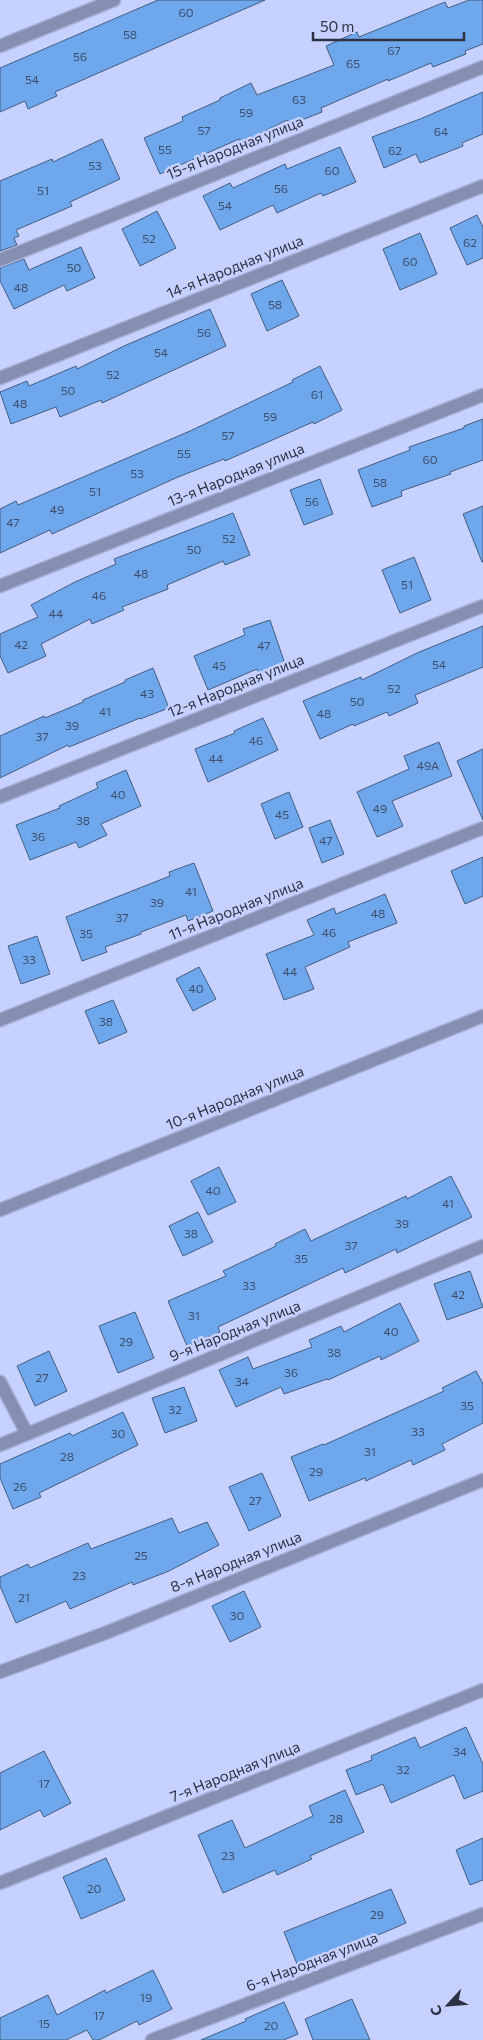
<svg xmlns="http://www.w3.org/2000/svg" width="483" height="2040" viewBox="0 0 483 2040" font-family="Commissioner,sans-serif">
	<rect width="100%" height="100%" fill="#c6d1ff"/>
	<path fill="#6fa7ed" stroke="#435e81" d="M 158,0 L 265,0 L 55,92 L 57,96 L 28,109 L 25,101 L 0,112 L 0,68 Z
		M 469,0 L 483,0 L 483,44 L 465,51 L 466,54 L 433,67 L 431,63 L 388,81 L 388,79 L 321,108 L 322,112 L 289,125 L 287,120 L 241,143 L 239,139 L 160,174 L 144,138 L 183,121 L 182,117 L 220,100 L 220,98 L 251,83 L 257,95 L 334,65 L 326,46 L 357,32 L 359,37 L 445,2 L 448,8 Z
		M 483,92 L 483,134 L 462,143 L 463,146 L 420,163 L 416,154 L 384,168 L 372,137 L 420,119 Z
		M 102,139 L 120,179 L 70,202 L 72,206 L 16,230 L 19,236 L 14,238 L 17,245 L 0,251 L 0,181 L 52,159 L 53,162 Z
		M 340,147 L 356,182 L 323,196 L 321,193 L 277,213 L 273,205 L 220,230 L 203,196 L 230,183 L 233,188 L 285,164 L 287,169 Z
		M 157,211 L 176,248 L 140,266 L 122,229 Z
		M 477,215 L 483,227 L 483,258 L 467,265 L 450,228 Z
		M 420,233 L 437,274 L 400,290 L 383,249 Z
		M 81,247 L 95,278 L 67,291 L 64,285 L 14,309 L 0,281 L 0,268 L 24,259 L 29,270 Z
		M 282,280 L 299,316 L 267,331 L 251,294 Z
		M 210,309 L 226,346 L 102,403 L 101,400 L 60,417 L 56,407 L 11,424 L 0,392 L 27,381 L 29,386 L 76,366 L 77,369 L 124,346 Z
		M 320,366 L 342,410 L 314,424 L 313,422 L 225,461 L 224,459 L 178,477 L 52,534 L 50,530 L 0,553 L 0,509 L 16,501 L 18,505 L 190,431 L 293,382 L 292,380 Z
		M 483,419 L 483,460 L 450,472 L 451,474 L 401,491 L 402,496 L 372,507 L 358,470 L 410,450 L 409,447 L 464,428 L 464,426 Z
		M 320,479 L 333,514 L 304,525 L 290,490 Z
		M 483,506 L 483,562 L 482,562 L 463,514 Z
		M 233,513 L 250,555 L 225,565 L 223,561 L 167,585 L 168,589 L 122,607 L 124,610 L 92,624 L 90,619 L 41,644 L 46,656 L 8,673 L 0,656 L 0,634 L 38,617 L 31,605 L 75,582 L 116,564 L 114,559 Z
		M 414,557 L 431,600 L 400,613 L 382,570 Z
		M 270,620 L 285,664 L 259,673 L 257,669 L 208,690 L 194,656 L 245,635 L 243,629 Z
		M 483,626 L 483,667 L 415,695 L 418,703 L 389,716 L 387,712 L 354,726 L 353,724 L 320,739 L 303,701 L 361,677 L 362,680 L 417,653 Z
		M 153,668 L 169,708 L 140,719 L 140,718 L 69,747 L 68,745 L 0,778 L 0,736 L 44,716 L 45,718 L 83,702 L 83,700 L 125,682 L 125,680 Z
		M 263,718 L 278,750 L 208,782 L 195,749 L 235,733 L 234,731 Z
		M 439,742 L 452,776 L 392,801 L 403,826 L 377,837 L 357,792 L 409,769 L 404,756 Z
		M 483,749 L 483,820 L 457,761 Z
		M 126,770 L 141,806 L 101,824 L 107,835 L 79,848 L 76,842 L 30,860 L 16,825 L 60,808 L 59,806 L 98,788 L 96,783 Z
		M 289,792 L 303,827 L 275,839 L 261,804 Z
		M 330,820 L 344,854 L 322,863 L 309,828 Z
		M 483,857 L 483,896 L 465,904 L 451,871 Z
		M 194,863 L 213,911 L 188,921 L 186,915 L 141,932 L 141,934 L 105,947 L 107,952 L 82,961 L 66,917 L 170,876 L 169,872 Z
		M 385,894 L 397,923 L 348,942 L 350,947 L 305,967 L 314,989 L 284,1000 L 266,954 L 314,935 L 307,920 L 334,908 L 336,914 Z
		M 37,936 L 50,974 L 21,984 L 8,946 Z
		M 199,967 L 216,999 L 193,1011 L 176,979 Z
		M 113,1000 L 127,1032 L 99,1044 L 85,1011 Z
		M 219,1167 L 236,1202 L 208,1215 L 191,1181 Z
		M 451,1176 L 472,1217 L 397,1253 L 396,1249 L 345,1273 L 343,1268 L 218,1327 L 220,1332 L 187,1346 L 168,1301 L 226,1276 L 223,1271 L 276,1246 L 275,1244 L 305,1229 L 311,1241 L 406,1196 L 407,1199 Z
		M 198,1212 L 213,1242 L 183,1256 L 169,1226 Z
		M 470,1271 L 483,1307 L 447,1320 L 434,1284 Z
		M 400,1303 L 419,1341 L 381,1360 L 380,1356 L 328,1380 L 327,1379 L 284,1394 L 281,1387 L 236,1407 L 219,1370 L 248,1357 L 253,1369 L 312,1347 L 309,1340 L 341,1326 L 344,1332 Z
		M 135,1312 L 154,1358 L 118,1373 L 99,1326 Z
		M 49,1351 L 67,1391 L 35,1406 L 17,1366 Z
		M 476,1371 L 483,1384 L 483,1423 L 442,1444 L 445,1450 L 413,1465 L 411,1460 L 366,1481 L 365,1478 L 309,1501 L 291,1457 L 323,1444 L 324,1445 L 444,1391 L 442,1388 Z
		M 184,1387 L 197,1421 L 165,1433 L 152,1398 Z
		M 123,1412 L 138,1445 L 39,1493 L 41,1497 L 13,1509 L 0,1478 L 0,1464 L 70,1433 L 72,1436 Z
		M 262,1473 L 281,1516 L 249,1531 L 229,1487 Z
		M 172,1518 L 179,1533 L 207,1522 L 219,1545 L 169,1571 L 133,1585 L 132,1582 L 70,1609 L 66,1601 L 16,1623 L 0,1586 L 0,1577 L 28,1564 L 30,1568 L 88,1543 L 91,1549 Z
		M 244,1591 L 261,1627 L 230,1642 L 212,1606 Z
		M 466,1727 L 483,1764 L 483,1791 L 464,1799 L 454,1775 L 391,1803 L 383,1784 L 356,1795 L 346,1770 L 372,1760 L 371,1756 L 415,1737 L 420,1748 Z
		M 44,1751 L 71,1803 L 44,1817 L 40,1810 L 0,1830 L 0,1773 Z
		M 345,1790 L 364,1832 L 310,1856 L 312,1859 L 277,1875 L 275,1870 L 223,1893 L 198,1835 L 232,1820 L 245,1848 L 313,1816 L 309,1806 Z
		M 483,1838 L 483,1880 L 470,1885 L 456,1850 Z
		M 106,1858 L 125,1900 L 81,1919 L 63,1877 Z
		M 391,1889 L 406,1923 L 299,1969 L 284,1932 Z
		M 153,1970 L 172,2009 L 139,2025 L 137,2021 L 99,2040 L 93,2040 L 87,2030 L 66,2040 L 0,2040 L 0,2018 L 48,1995 L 57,2015 L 105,1990 L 106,1993 Z
		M 352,1999 L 370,2040 L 313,2040 L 305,2019 Z
		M 284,2002 L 298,2034 L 284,2040 L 201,2040 L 246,2021 L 245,2019 Z"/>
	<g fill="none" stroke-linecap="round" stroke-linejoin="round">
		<g stroke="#a5aed6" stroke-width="15">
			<path id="street" d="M 0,46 L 114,0
				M 0,260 L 483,67
				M 0,378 L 483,186
				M 0,586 L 483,395
				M 0,797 L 483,606
				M 0,1020 L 483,828
				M 0,1210 L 483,1016
				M 0,1382 L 27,1434
				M 0,1445 L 483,1246
				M 0,1672 L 108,1632 L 483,1480
				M 0,1883 L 483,1690
				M 152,2040 L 483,1914"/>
		</g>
		<use href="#street" stroke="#868fb2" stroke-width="12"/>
	</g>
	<g text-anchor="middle" stroke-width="5" stroke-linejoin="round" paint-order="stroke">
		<g font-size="12" fill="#3e4f6e">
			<text x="186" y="17">60</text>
			<text x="130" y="39">58</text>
			<text x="394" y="55">67</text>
			<text x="80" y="61">56</text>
			<text x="353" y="68">65</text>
			<text x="32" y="84">54</text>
			<text x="299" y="104">63</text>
			<text x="246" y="117">59</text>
			<text x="204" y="135">57</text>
			<text x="441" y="136">64</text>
			<text x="165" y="154">55</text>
			<text x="395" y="155">62</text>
			<text x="95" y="170">53</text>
			<text x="332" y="175">60</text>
			<text x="281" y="193">56</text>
			<text x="43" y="195">51</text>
			<text x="225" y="210">54</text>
			<text x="149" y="243">52</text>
			<text x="470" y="247">62</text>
			<text x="410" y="266">60</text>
			<text x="74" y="272">50</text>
			<text x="21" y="292">48</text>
			<text x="275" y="309">58</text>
			<text x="204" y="337">56</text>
			<text x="161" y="357">54</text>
			<text x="113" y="379">52</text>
			<text x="68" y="395">50</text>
			<text x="317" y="399">61</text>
			<text x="20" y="408">48</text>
			<text x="270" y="421">59</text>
			<text x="228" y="440">57</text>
			<text x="184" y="458">55</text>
			<text x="430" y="464">60</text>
			<text x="137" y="478">53</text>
			<text x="380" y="487">58</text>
			<text x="95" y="496">51</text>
			<text x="312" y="506">56</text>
			<text x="57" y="514">49</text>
			<text x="13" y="527">47</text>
			<text x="229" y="543">52</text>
			<text x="194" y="554">50</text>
			<text x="141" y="578">48</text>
			<text x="407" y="589">51</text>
			<text x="99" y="600">46</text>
			<text x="56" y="618">44</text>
			<text x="21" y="649">42</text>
			<text x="264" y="650">47</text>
			<text x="439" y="669">54</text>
			<text x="219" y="670">45</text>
			<text x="394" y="693">52</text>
			<text x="147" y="698">43</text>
			<text x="357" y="706">50</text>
			<text x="105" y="716">41</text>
			<text x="324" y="718">48</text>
			<text x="72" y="730">39</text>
			<text x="42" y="741">37</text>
			<text x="256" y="745">46</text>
			<text x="216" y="763">44</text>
			<text x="428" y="770">49А</text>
			<text x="118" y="799">40</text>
			<text x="380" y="813">49</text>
			<text x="282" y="819">45</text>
			<text x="83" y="825">38</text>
			<text x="38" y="841">36</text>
			<text x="326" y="845">47</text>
			<text x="191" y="896">41</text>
			<text x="157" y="907">39</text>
			<text x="378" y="918">48</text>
			<text x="122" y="922">37</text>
			<text x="329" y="937">46</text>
			<text x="86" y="938">35</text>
			<text x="29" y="964">33</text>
			<text x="290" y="976">44</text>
			<text x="196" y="993">40</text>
			<text x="106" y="1026">38</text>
			<text x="213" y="1195">40</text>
			<text x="448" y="1208">41</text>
			<text x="402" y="1228">39</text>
			<text x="191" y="1238">38</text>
			<text x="351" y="1250">37</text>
			<text x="301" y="1263">35</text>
			<text x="249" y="1290">33</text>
			<text x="458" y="1299">42</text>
			<text x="194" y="1320">31</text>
			<text x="391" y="1336">40</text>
			<text x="126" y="1346">29</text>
			<text x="334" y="1357">38</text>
			<text x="291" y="1377">36</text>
			<text x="42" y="1382">27</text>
			<text x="242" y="1386">34</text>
			<text x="467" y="1410">35</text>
			<text x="175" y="1414">32</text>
			<text x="418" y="1436">33</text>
			<text x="118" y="1438">30</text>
			<text x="370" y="1456">31</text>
			<text x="67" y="1461">28</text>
			<text x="316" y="1476">29</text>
			<text x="20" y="1491">26</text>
			<text x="255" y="1505">27</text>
			<text x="141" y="1560">25</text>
			<text x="79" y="1580">23</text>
			<text x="24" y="1602">21</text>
			<text x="237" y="1620">30</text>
			<text x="460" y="1756">34</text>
			<text x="403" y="1774">32</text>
			<text x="44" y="1788">17</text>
			<text x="336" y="1823">28</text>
			<text x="228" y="1860">23</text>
			<text x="94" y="1893">20</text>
			<text x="377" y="1919">29</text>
			<text x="146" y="2002">19</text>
			<text x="99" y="2020">17</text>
			<text x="44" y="2028">15</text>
			<text x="271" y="2030">20</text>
		</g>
		<g font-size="15" fill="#2e3244" stroke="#c6d1ff">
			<text transform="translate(235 148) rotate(-22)" y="5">15-я Народная улица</text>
			<text transform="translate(235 267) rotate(-22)" y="5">14-я Народная улица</text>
			<text transform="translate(236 475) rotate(-22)" y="5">13-я Народная улица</text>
			<text transform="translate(236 686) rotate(-22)" y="5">12-я Народная улица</text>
			<text transform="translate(236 909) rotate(-22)" y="5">11-я Народная улица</text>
			<text transform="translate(235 1098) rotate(-22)" y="5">10-я Народная улица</text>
			<text transform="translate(235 1331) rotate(-22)" y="5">9-я Народная улица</text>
			<text transform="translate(236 1562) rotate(-22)" y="5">8-я Народная улица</text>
			<text transform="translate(235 1772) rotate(-22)" y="5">7-я Народная улица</text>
			<text transform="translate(312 1962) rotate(-21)" y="5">6-я Народная улица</text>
		</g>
	</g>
	<g transform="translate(448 2005) rotate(244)" stroke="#c6d1ff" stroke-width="4" paint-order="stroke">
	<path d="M0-4L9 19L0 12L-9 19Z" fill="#2e3244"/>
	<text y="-8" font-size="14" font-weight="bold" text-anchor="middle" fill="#2e3244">С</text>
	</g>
	<path d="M313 32v8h151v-8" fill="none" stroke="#2e3244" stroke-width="2.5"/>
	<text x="320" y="32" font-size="15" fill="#2e3244" stroke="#c6d1ff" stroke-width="4" paint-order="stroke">50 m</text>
</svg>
